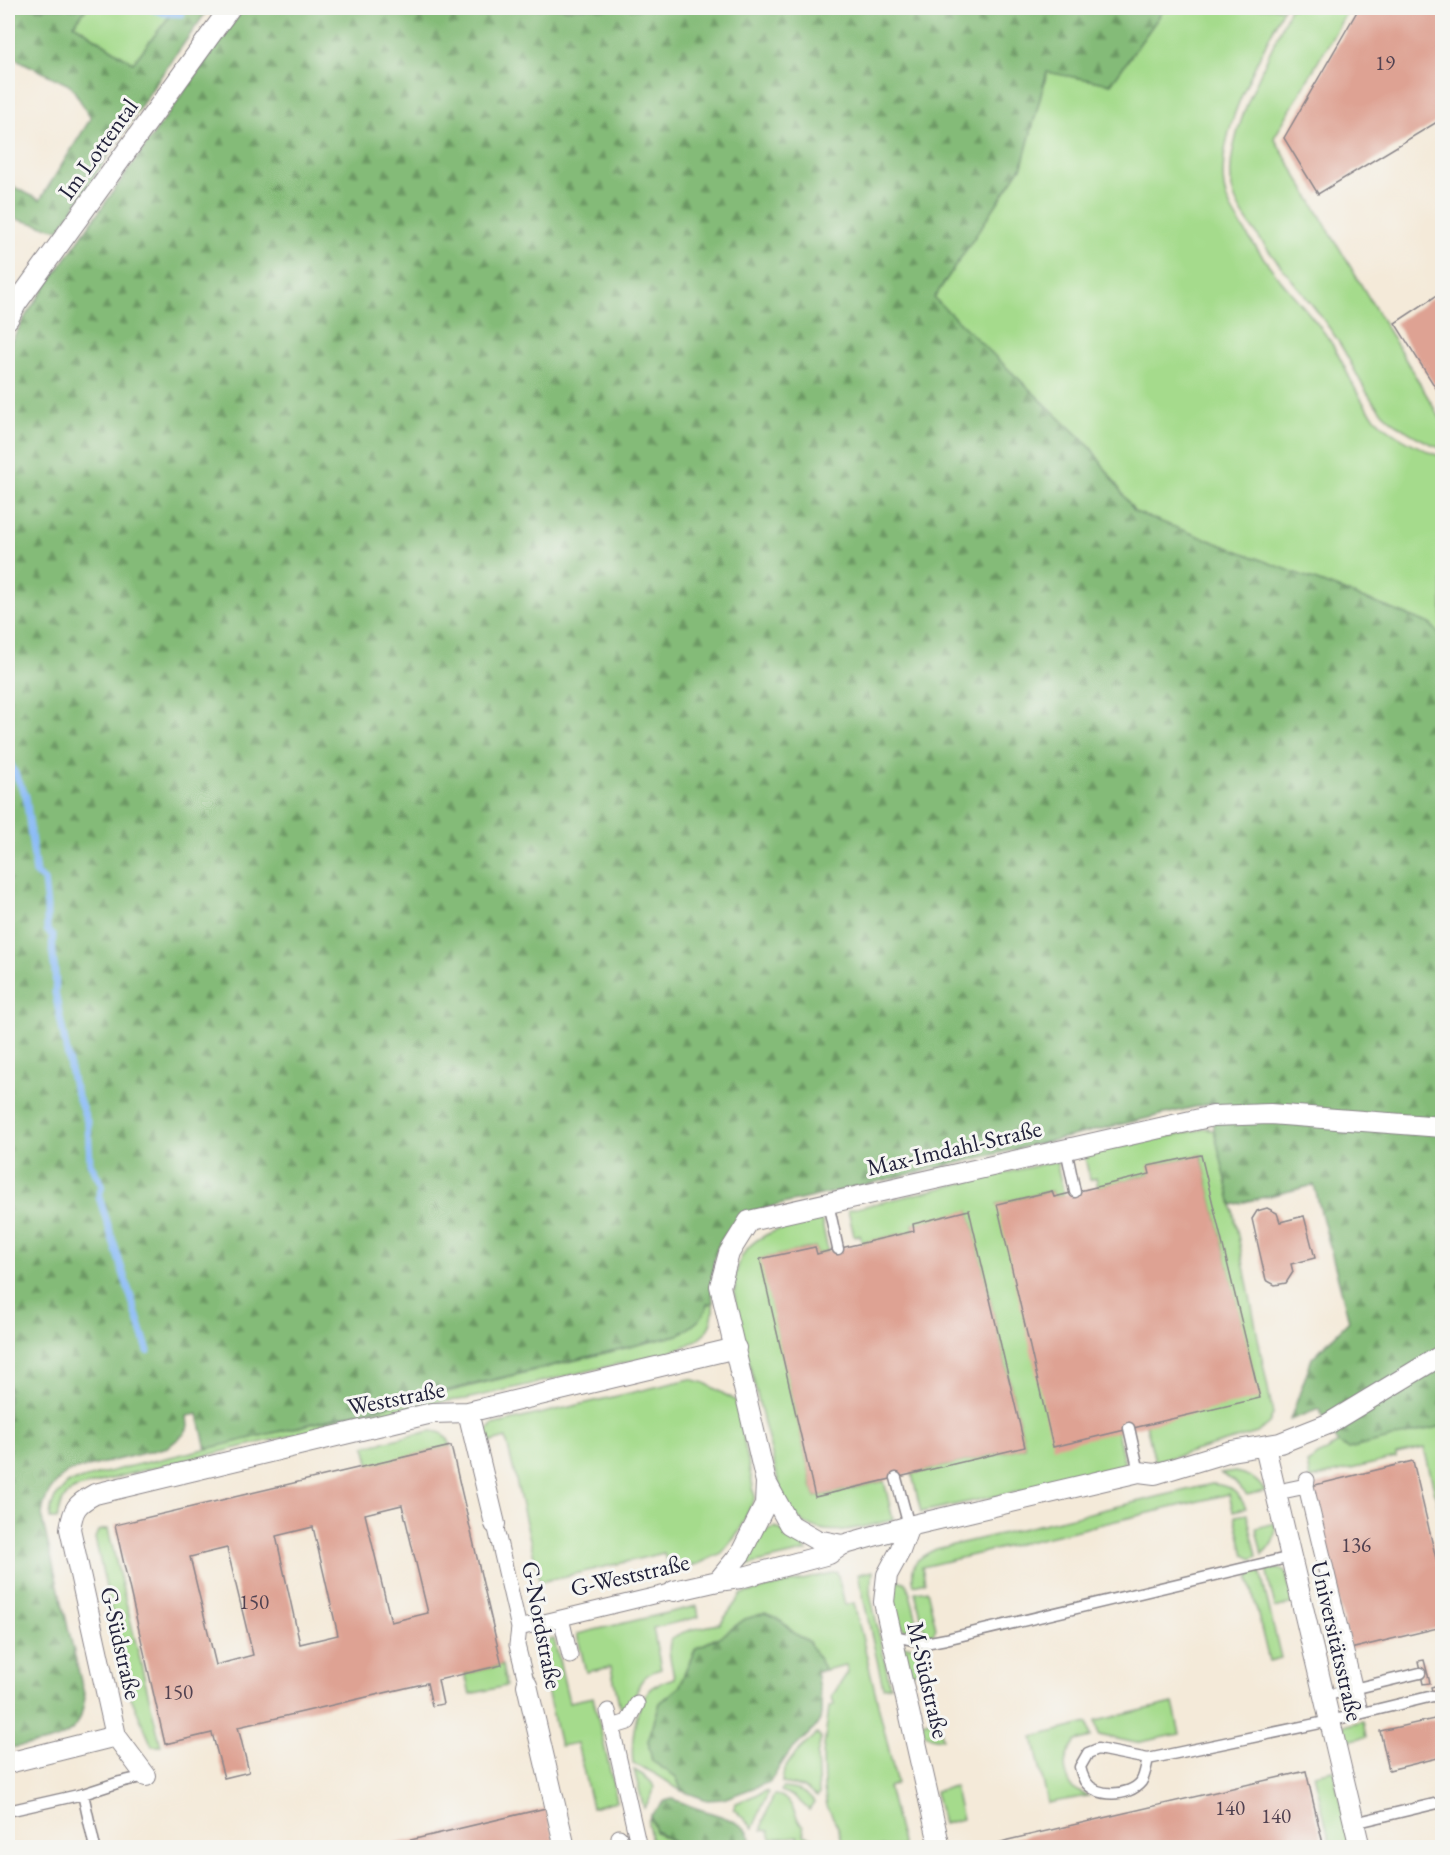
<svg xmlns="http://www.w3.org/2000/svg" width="1450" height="1855" viewBox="0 0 1450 1855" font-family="'EB Garamond',serif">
	<defs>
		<pattern id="forest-firs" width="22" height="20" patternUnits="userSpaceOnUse" patternTransform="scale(1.5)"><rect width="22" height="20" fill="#84bb78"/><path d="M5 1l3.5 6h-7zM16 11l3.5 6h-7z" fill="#6c9864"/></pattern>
	</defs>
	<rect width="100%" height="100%" fill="#f6f6f2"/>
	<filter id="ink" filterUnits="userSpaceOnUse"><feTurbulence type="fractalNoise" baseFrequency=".0167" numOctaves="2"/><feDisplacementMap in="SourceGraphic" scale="12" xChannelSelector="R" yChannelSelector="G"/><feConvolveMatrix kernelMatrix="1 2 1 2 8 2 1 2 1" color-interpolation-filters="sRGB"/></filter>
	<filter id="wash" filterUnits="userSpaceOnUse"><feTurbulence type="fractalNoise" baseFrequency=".008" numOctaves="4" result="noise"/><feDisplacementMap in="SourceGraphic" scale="24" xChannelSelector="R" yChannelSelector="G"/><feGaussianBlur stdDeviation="1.35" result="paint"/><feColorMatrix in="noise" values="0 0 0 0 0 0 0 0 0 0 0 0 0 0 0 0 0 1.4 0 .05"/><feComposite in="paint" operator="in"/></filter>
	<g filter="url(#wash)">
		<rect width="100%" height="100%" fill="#f4ead9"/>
		<path fill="#a5db8c" stroke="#647e64" stroke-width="1.5" d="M 87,8 L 176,8 L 133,63 L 74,24 Z
			M 1165,8 L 1283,8 C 1260,61 1216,127 1224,188 C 1227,207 1238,220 1248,236 C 1256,247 1264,259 1272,269 C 1291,295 1315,317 1332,344 C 1349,371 1357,404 1383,425 C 1400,439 1422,449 1442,457 L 1442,637 L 1430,624 L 1135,512 L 1091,448 L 934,298 L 1022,166 L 1047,72 L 1111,84 Z
			M 1290,8 L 1349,8 L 1274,138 L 1442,421 L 1442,449 C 1422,440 1401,430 1384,414 C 1363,394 1354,365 1338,341 C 1315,304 1283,272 1258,236 C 1247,221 1235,206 1232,188 C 1222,137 1271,55 1290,8 Z
			M 1209,1128 L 1209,1130 L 1214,1130 L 1232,1205 L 1273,1414 L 1269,1423 L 1257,1433 L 1155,1462 L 1146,1424 L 1259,1397 L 1201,1155 L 1149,1166 L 1150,1174 L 1098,1187 L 1096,1178 L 1090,1180 L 1084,1153 Z
			M 1056,1161 L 1064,1195 L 1054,1197 L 1052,1191 L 997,1204 L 1117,1431 L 1126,1469 L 921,1512 L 912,1474 L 1025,1447 L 969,1211 L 913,1224 L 914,1231 L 862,1243 L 860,1235 L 854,1236 L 848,1210 Z
			M 821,1218 L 828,1251 L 817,1254 L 815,1247 L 761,1259 L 815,1497 L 884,1481 L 893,1520 C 860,1527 820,1543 793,1513 C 788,1507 785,1499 781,1492 L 736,1309 C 728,1238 763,1233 821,1218 Z
			M 713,1303 C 715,1336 694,1344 666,1353 L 466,1399 L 428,1403 L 140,1471 L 75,1489 C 63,1496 59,1506 57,1519 L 50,1519 L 51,1508 L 55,1498 L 68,1483 L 123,1468 L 419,1399 L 678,1335 L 707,1304 Z
			M 690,1379 L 705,1383 L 736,1401 L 755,1497 L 739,1532 L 722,1553 L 698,1564 L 669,1571 L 664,1553 L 540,1582 L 506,1438 L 484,1444 L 485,1433 L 492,1425 Z
			M 1442,1426 L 1442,1522 L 1424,1448 L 1396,1454 L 1396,1458 L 1310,1479 L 1307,1463 L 1338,1443 L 1348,1449 Z
			M 431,1431 C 443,1432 447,1435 451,1446 L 370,1466 L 365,1446 Z
			M 1235,1472 C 1249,1475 1257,1479 1265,1491 L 1247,1495 L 1234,1481 L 1221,1474 Z
			M 1212,1484 C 1230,1485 1238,1492 1246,1508 L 1233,1511 L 1229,1494 L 922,1567 L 925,1582 L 914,1585 C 909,1563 917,1558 936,1549 Z
			M 1247,1514 L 1257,1556 L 1252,1559 L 1244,1555 L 1235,1516 Z
			M 1275,1523 C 1277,1537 1272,1546 1262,1555 L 1256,1528 Z
			M 775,1527 L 789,1534 L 807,1551 L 744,1566 C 752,1550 756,1531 775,1527 Z
			M 108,1529 L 161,1746 L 152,1746 L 130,1695 L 95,1538 L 98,1531 Z
			M 1266,1569 L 1280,1569 L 1286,1573 L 1293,1603 L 1275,1608 Z
			M 1260,1570 L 1281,1658 L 1269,1661 L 1249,1578 L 1252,1572 Z
			M 873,1571 L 870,1593 L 890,1686 L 883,1687 L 858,1574 Z
			M 837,1572 L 845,1605 L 854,1603 L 897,1784 L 888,1787 L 903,1847 L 844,1847 L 838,1827 L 827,1806 L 824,1790 L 823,1755 L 829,1707 L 834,1705 L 832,1696 L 848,1672 L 846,1665 L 825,1670 L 809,1642 L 794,1633 L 779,1619 L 745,1619 L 723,1635 L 696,1648 L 686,1669 L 680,1686 L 660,1703 L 648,1741 L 652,1761 L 676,1777 L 682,1791 C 675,1788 672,1784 665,1780 C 655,1773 644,1768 633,1764 C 631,1743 634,1708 649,1690 C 655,1683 666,1681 674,1678 C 673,1668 666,1650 671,1640 C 676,1631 709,1626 720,1624 L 742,1594 Z
			M 894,1580 L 905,1582 L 908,1586 L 921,1636 C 892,1631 888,1605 894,1580 Z
			M 927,1590 L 936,1628 L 933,1634 L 926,1636 L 915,1592 Z
			M 697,1606 L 699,1617 L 653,1628 L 661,1669 C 641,1674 637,1686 633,1705 L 620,1708 L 611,1667 L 586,1672 L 577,1634 Z
			M 554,1639 L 569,1702 L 593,1697 L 617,1801 L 592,1807 L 577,1743 L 560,1746 L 536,1643 Z
			M 901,1645 L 923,1649 L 927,1669 L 907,1674 Z
			M 502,1665 L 506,1686 L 470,1694 L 465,1674 Z
			M 1173,1703 L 1180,1734 L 1136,1743 L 1099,1735 L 1096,1721 Z
			M 938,1719 L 943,1739 C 931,1738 924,1736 918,1724 Z
			M 1363,1721 L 1366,1737 L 1346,1741 L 1343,1726 Z
			M 1088,1723 L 1091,1737 L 1076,1741 C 1062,1758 1062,1771 1073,1789 L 1088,1796 L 1048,1803 L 1033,1737 Z
			M 817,1734 L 821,1738 L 817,1756 L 819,1794 L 817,1797 L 803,1787 L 782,1783 C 781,1763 804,1746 817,1734 Z
			M 634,1770 C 656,1782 660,1787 644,1808 Z
			M 1333,1770 L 1351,1847 L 1331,1847 L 1314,1774 Z
			M 954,1786 L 962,1819 L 943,1824 L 935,1791 Z
			M 783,1788 C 796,1789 807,1791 814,1803 L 809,1810 L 795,1797 L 781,1791 Z
			M 766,1791 L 768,1793 L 753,1828 L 734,1809 L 736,1803 Z
			M 774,1795 C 794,1795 793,1817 803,1827 L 804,1835 L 818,1840 L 823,1847 L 799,1847 L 798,1836 L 771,1839 L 769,1831 L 762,1830 L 763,1822 Z
			M 650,1816 L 655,1832 L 682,1847 L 653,1847 L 648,1823 Z"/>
		<path fill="url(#forest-firs)" stroke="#536e5a" stroke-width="1.5" d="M 8,8 L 87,8 L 74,24 L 133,63 L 176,8 L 209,8 L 158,80 L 59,230 L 8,217 L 8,184 L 40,200 L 91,118 L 71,86 L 8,55 Z
			M 243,8 L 1165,8 L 1111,84 L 1047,72 L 1022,166 L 934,298 L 1091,448 L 1135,512 L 1430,624 L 1442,637 L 1442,1426 L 1348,1449 L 1338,1443 L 1319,1409 L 1290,1420 L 1312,1358 L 1349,1321 L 1314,1185 L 1232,1205 L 1214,1130 L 1212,1103 L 749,1212 C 715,1236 709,1263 713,1303 L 707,1304 C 705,1320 690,1327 678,1335 L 206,1449 L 198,1414 L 187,1416 L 188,1427 L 184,1434 L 168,1447 L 68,1472 C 52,1484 42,1499 42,1519 L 85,1698 C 83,1706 82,1717 77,1724 C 62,1745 30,1744 8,1748 L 8,347 L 28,312 Z
			M 765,1613 L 779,1619 L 794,1633 L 809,1642 L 825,1670 L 816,1672 L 822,1707 L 820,1720 L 815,1728 L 788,1754 L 770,1782 L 723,1799 L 707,1800 L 682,1791 L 676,1777 L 652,1761 L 648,1741 L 660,1703 L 680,1686 L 686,1669 L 696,1648 L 723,1635 L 745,1619 Z
			M 672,1799 C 682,1802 690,1806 699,1809 C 715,1815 756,1822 751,1847 L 682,1847 L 655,1831 L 650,1816 L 665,1801 Z"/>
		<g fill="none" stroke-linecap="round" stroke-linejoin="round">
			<path stroke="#8abbf6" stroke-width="7" d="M 132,8 L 149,8 L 164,13 L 181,14
				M 8,759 L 26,796 L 36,874 L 44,880 L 47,907 L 47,930 L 53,936 C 50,955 58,973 55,992 L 73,1083 L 88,1124 L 90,1163 L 102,1185 L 99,1197 L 148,1351"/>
		</g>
		<g id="blocks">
			<path fill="#dea293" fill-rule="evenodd" d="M 1359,8 L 1442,8 L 1442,119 L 1318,194 L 1284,138 Z
				M 1442,292 L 1442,398 L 1395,323 Z
				M 1201,1155 L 1260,1398 L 1053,1447 L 997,1204 L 1052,1191 L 1054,1197 L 1150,1174 L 1148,1166 Z
				M 1267,1208 L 1277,1213 L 1280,1222 L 1304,1216 L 1315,1258 L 1291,1264 L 1293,1272 L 1286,1283 L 1275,1285 L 1266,1280 L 1252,1219 L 1257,1211 Z
				M 969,1210 L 1025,1447 L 815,1497 L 760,1259 L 815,1247 L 817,1254 L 828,1251 L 914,1231 L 913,1224 Z
				M 451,1446 L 502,1665 L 438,1680 L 443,1704 L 432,1706 L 427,1683 L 238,1727 L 249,1772 L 224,1778 L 212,1733 L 165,1744 L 115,1525 ZM 402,1505 L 428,1613 L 391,1622 L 365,1514 ZM 313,1527 L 338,1635 L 300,1644 L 276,1536 ZM 227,1548 L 253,1655 L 216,1665 L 190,1557 Z
				M 1413,1461 L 1442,1584 L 1442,1627 L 1350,1649 L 1311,1486 Z
				M 1424,1660 L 1430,1683 L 1423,1684 L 1418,1661 Z
				M 1442,1684 L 1442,1757 L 1389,1770 L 1380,1731 L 1439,1718 L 1431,1687 Z
				M 1306,1771 L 1324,1848 L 982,1848 L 1008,1840 Z
				M 546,1808 L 556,1848 L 381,1848 L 381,1847 Z"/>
		</g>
	</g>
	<g filter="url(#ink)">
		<use href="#blocks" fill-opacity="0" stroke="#8b868a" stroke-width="1.5"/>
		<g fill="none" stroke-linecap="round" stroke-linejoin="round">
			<g stroke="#8b868a" stroke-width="13">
				<path id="service" d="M 1066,1149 L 1075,1192
					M 828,1203 L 838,1249
					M 1129,1428 L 1139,1472
					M 896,1478 L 909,1526
					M 891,1635 L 925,1643 L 946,1639 L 1291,1557
					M 1324,1696 L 1420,1673
					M 1148,1759 C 1146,1766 1145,1776 1141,1782 C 1129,1797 1096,1798 1085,1781 C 1083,1777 1081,1772 1080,1767 L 1088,1753 L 1098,1749 L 1148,1759 L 1330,1721 L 1433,1696
					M 83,1794 L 95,1848
					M 8,1811 L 83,1794 L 120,1782 L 146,1776
					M 1354,1823 L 1438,1803"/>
			</g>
			<g stroke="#8b868a" stroke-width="17">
				<path id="pedestrian" d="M 1306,1486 L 1359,1707
					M 1287,1490 L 1306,1486 L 1307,1480
					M 495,1524 L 519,1628 L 517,1645 L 527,1685
					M 561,1618 L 570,1656
					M 519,1628 L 674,1591
					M 608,1711 L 639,1848
					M 612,1727 L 628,1722 L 637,1704
					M 619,1837 L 622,1848"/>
			</g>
			<g stroke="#8b868a" stroke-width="22">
				<path id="minor" d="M 8,319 L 16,304 L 230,8
					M 468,1412 L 495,1524
					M 1265,1447 L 1360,1848
					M 909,1526 L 900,1551 L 887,1575 L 884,1602 L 940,1848
					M 842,1545 L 817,1540 L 789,1524 L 766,1482 L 720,1286 L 729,1253 L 749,1221 L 1213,1116 L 1270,1114 L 1442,1127
					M 718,1581 L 741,1553 L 765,1505 L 766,1482
					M 674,1591 L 718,1581 L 740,1578 L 829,1554 L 842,1545 L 909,1526 L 1139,1472 L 1155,1474 L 1231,1451 L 1280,1443 L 1328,1424 L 1442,1355
					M 527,1685 L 565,1848
					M 8,1763 L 116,1736
					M 146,1776 L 116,1736 L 70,1529 C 73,1509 76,1504 95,1494 L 432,1413 L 468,1412 L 736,1348"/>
			</g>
			<use href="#service" stroke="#fff" stroke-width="10"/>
			<use href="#pedestrian" stroke="#fff" stroke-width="15"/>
			<use href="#minor" stroke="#fff" stroke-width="20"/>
		</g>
	</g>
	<g text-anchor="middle" stroke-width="6" stroke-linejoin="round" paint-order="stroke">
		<g font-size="21" fill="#514251">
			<text x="1385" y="70">19</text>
			<text x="1356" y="1552">136</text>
			<text x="254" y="1609">150</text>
			<text x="178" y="1699">150</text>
			<text x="1230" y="1815">140</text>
			<text x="1276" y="1823">140</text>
		</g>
		<g font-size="24" fill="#22223b" stroke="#f6f6f2">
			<text transform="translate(98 149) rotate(-54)" y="8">Im Lottental</text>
			<text transform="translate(954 1148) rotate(-13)" y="8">Max-Imdahl-Straße</text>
			<text transform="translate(396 1398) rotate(-11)" y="8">Weststraße</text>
			<text transform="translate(630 1575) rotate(-13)" y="8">G-Weststraße</text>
			<text transform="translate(542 1625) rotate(79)" y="8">G-Nordstraße</text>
			<text transform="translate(1337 1641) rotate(77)" y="8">Universitätsstraße</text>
			<text transform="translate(121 1643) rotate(77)" y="8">G-Südstraße</text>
			<text transform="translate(928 1680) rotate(77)" y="8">M-Südstraße</text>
		</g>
	</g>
	<rect width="1450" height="1855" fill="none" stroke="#f6f6f2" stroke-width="30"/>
</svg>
